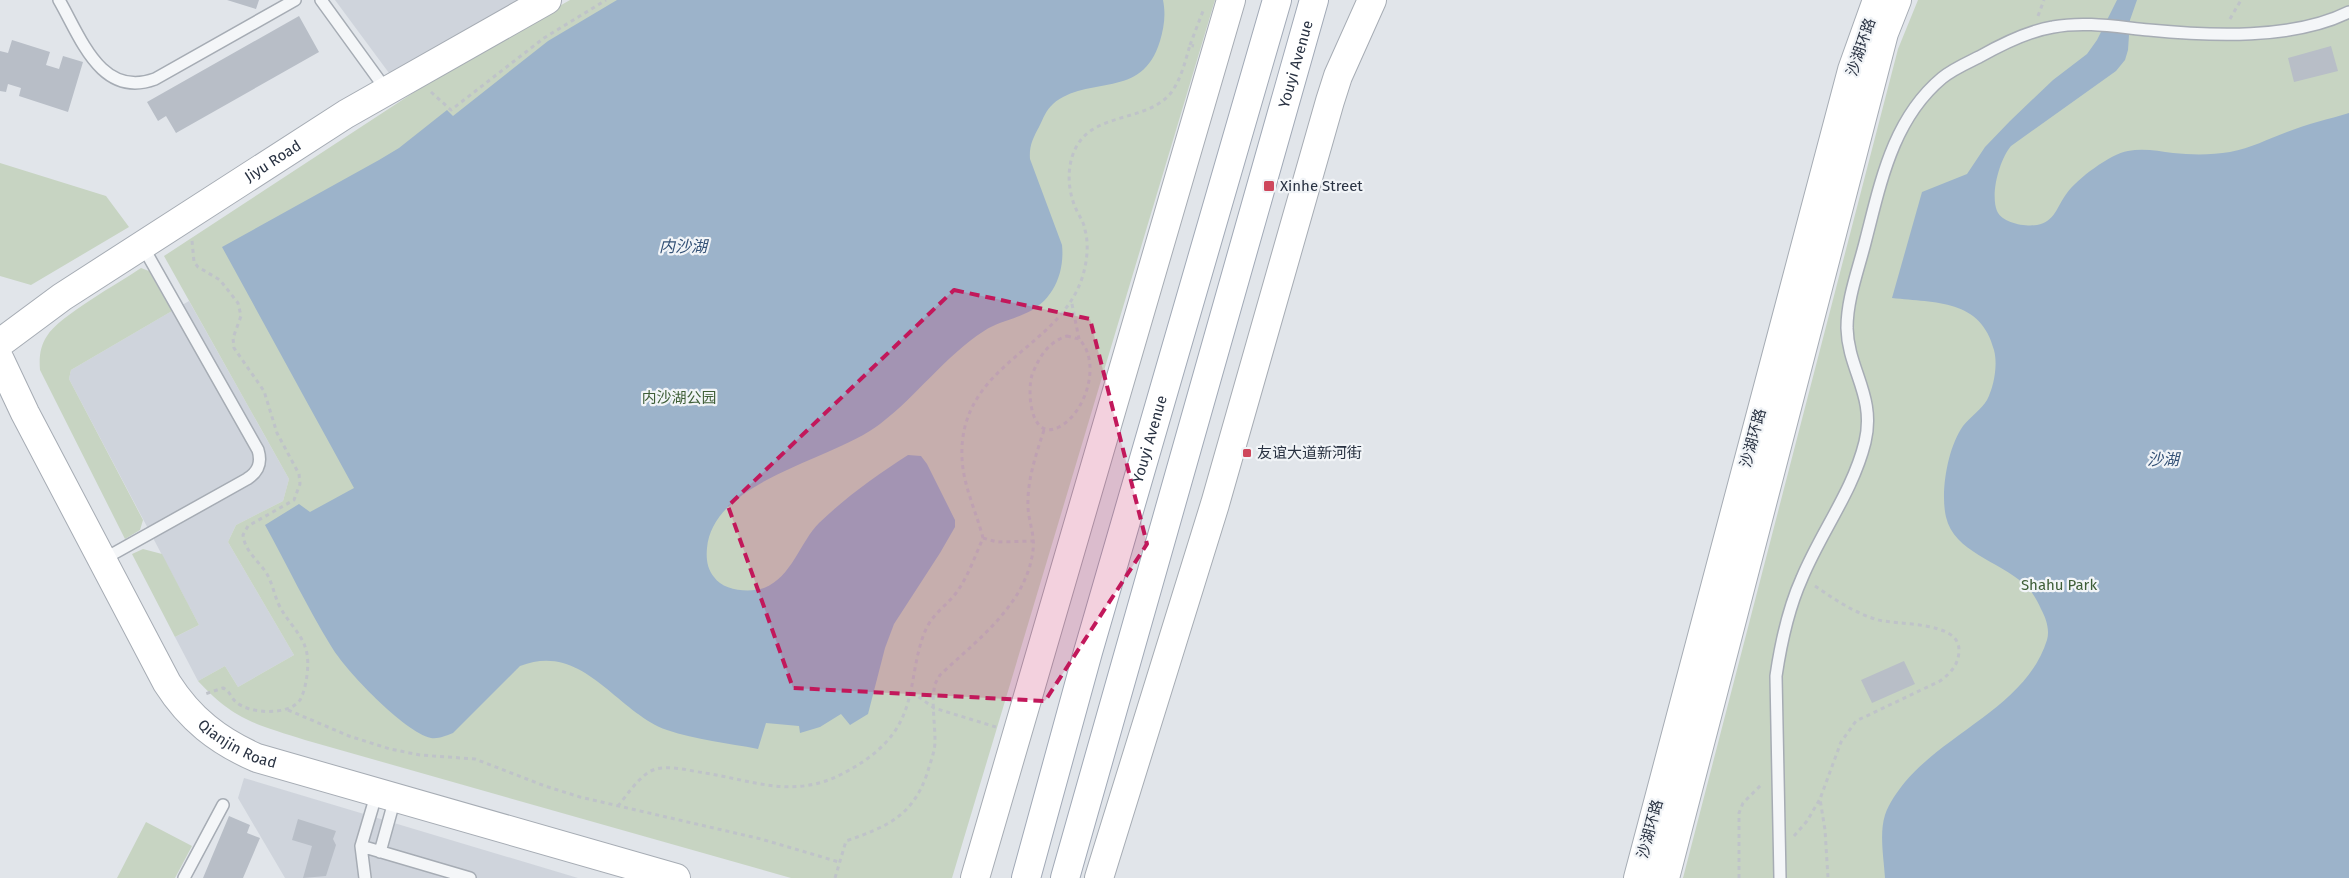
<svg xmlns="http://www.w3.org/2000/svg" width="2349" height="878" viewBox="0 0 2349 878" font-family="'Fira Sans','Noto Sans SC',sans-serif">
	<rect width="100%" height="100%" fill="#e1e5ea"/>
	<path fill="#cfd4dc" d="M 335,0 L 521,0 L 389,73 Z
		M 189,301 L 289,479 L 283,501 L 236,525 L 228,542 L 294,655 L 238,687 L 225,666 L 198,681 L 175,637 L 199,625 L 69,379 L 71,370 Z
		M 244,778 L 354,811 L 578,878 L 285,878 L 238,798 Z"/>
	<path fill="#c7d4c2" d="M 570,0 L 1215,0 L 952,878 L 791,878 L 305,740 C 256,724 235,721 198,681 L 225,666 L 238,687 L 294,655 L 228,542 L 236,525 L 283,501 L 289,479 L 164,256 L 448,70 Z
		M 1918,0 L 2349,0 L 2349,878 L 1683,878 L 1898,49 Z
		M 0,163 L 106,196 L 129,227 L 31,285 L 0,276 Z
		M 141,268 L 149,271 L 172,311 L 71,370 L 69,379 L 143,520 L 140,530 L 125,539 L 40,370 C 39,358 40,346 47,336 C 59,316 119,283 141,268 Z
		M 143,549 L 162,554 L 199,625 L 175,637 L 132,554 Z
		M 146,822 L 192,846 L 175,878 L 117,878 Z"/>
	<path fill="#9cb3ca" d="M 617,0 L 1163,0 C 1166,15 1164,27 1160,41 C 1142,101 1088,74 1053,104 C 1046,110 1043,119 1039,127 C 1033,138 1029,146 1030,159 L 1062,245 C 1065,274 1052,303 1024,314 C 1011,320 996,323 984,331 C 945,356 917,396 880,424 C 834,460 713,480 707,548 C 706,558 707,569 714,577 C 723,591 750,593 764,588 C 792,577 800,542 819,523 C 846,497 877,475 908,455 L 921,456 L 927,464 L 955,520 L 955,527 L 940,553 L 894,624 L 885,648 L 868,714 L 850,725 L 841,714 L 820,727 L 800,733 L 799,726 L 766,723 L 758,749 C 728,743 696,740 667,730 C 615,711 583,641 520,666 L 453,733 C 445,736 439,739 431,738 C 404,732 345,670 331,646 C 307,607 287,565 265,525 L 299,504 L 310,512 L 354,488 L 222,247 L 379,160 L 399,148 L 447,110 L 453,116 L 548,41 Z
		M 2117,0 L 2137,0 L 2130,20 L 2128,50 L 2125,60 L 2116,71 L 2011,146 C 2000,159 1990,193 1997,211 C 2002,223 2025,227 2037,225 C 2055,222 2057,206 2067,193 C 2077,179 2110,154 2128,151 C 2143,148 2158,151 2173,153 C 2192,155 2212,155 2230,152 C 2251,148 2268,139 2287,132 C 2307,124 2329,119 2349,113 L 2349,878 L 1885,878 C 1884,859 1879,834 1885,815 C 1889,803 1897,792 1905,782 C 1947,732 2027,705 2047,640 C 2050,630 2046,618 2041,609 C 2037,600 2032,591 2024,584 C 1999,561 1954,552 1946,517 C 1940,491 1948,447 1963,426 C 1970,417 1982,409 1987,400 C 1994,386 1998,365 1994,350 C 1981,299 1936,303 1892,298 L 1922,192 L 1967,174 L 1985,147 L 2010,121 L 2053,80 L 2087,54 L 2097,40 Z"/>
	<path fill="#b8bec7" d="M 227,0 L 259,0 L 256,9 Z
		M 299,16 L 319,52 L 176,133 L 166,116 L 158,121 L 147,102 Z
		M 12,40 L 50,52 L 46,65 L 59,69 L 63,56 L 83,62 L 68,112 L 19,96 L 21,88 L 8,84 L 6,92 L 0,91 L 0,51 L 8,53 Z
		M 2331,46 L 2338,71 L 2294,82 L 2288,58 Z
		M 1904,661 L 1915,684 L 1872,703 L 1861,680 Z
		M 229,816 L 250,825 L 247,833 L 260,838 L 243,878 L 203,878 Z
		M 298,819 L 336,831 L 333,839 L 336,845 L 326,876 L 303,878 L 312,846 L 292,840 Z"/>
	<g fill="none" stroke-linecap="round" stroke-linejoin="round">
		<g stroke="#a6acb4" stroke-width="14">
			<path id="lane" d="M 59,0 C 81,38 101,99 155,79 L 295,0
				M 321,0 L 387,91
				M 102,560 L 247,479 C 258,472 262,463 258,450 L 142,245
				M 361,846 L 470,878
				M 380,852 L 395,798
				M 184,878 L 223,805
				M 365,878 L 361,846 L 377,792
				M 1780,878 L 1776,676 C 1781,642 1788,609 1802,578 C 1821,532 1853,491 1865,442 C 1876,396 1848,370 1847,328 C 1847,298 1859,268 1866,239 C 1881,181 1893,119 1942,78 C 1953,69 1967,63 1979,57 C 2002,44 2028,31 2053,27 C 2085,21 2117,27 2149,30 C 2210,36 2293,40 2349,12"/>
		</g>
		<g stroke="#a6acb4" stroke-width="30">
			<g id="secondary">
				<path id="s1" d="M 0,343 L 62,297 L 346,114 L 547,0"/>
				<path id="s2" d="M 0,360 L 25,413 L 167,683 C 190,719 218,741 257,758 L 676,878"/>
				<path d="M 975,878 L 1231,0"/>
				<path d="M 1099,878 L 1215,504 L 1330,101 L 1338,76 L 1372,0"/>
				<path d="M 1638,878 L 1852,70 L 1877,0"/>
				<path d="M 1665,878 L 1884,33 L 1897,0"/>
			</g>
		</g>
		<g stroke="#a1a9b6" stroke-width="30">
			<g id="primary">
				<path id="s3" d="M 1026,878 L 1088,652 L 1277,0"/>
				<path id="s4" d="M 1065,878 L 1314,0"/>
			</g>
		</g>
		<path stroke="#bfc3c9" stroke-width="3" stroke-dasharray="4 4" stroke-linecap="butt" d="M 2038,16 L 2044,0
			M 2230,19 L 2241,0
			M 1190,45 L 1203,11
			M 431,92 L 451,110 L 544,38 L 606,0
			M 192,241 L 194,262 L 198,267 L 220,280 L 238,303 L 241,316 L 233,338 L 234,348 L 264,391 L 277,433 L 299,474 L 300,484 L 294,500 L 248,526 L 243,535 C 245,552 259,561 267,574 C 272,583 274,593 278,603 C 292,632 312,637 307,675 C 306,683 304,693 300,700 C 289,716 249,714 236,702 C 231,698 230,691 223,688 L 205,694
			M 1072,304 L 1079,339
			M 1067,336 L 1079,339 C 1102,362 1086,413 1059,427 C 1030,442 1027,391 1032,375 C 1039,357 1048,342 1067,336 Z
			M 983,538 L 997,542 L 1034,541
			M 1815,586 C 1834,599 1853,612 1875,619 C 1896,626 1959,620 1959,650 C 1959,664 1951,673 1940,681 L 1856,721 L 1841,742 L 1820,799
			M 912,692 L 934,708 L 996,727
			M 288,710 L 349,736 L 390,749 L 420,755 L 475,759 L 545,786 L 580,797 L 761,839 L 839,862
			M 618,806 C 628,794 641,773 656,769 C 671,765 690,771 705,773 C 755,781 793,799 842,774 C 859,765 875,755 888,740 C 918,706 909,665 927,627 C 935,612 947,605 956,593 C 968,577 975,556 983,538 C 976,511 963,485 962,458 C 958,363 1061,350 1083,275 C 1087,261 1089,244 1085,230 C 1084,222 1079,216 1076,209 C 1067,189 1066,163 1078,144 C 1097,113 1147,121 1170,94 C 1181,80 1185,62 1190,45 L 1194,46
			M 1794,836 L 1807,821 L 1820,799 L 1825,830 L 1828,878
			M 835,878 L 846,841 C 886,827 912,817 927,774 C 930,763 935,752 935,741 C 935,722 931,702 935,684 L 940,675 C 976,641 1027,604 1033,550 C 1035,536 1029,522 1028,508 C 1027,479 1036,455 1045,427
			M 1739,878 L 1739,813 L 1743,803 L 1763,783"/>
		<use href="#lane" stroke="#f4f6f8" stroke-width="11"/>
		<use href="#secondary" stroke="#fff" stroke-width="28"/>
		<use href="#primary" stroke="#fff" stroke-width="28"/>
	</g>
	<path fill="#c2185b" fill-opacity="0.2" stroke="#c2185b" stroke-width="4" stroke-dasharray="10 6" stroke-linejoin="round" d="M 954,290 L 1090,319 L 1147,544 L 1045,701 L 793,688 L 728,506 Z"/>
	<g fill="#ce475c" stroke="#f1f4f7" stroke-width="2">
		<rect x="1263" y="180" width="12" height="12" rx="2.5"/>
		<rect x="1242" y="448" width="10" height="10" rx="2.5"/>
	</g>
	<g text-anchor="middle" stroke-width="4.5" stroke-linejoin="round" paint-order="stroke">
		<g font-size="15" fill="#293242" stroke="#f1f4f7">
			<text transform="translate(1861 47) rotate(-71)" y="5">沙湖环路</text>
			<text dy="5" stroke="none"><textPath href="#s4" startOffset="846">Youyi Avenue</textPath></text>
			<text dy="5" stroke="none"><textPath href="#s1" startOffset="328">Jiyu Road</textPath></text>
			<text transform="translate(1753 438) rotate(-75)" y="5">沙湖环路</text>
			<text dy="5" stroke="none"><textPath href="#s3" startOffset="456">Youyi Avenue</textPath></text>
			<text dy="5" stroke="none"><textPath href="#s2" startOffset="459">Qianjin Road</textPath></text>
			<text transform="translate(1650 829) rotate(-75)" y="5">沙湖环路</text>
		</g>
		<g font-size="15" fill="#293242" stroke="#f1f4f7" text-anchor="start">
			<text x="1280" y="191">Xinhe Street</text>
			<text x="1257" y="458">友谊大道新河街</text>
		</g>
		<g font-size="15" fill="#3e5e37" stroke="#f1f4f7">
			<text x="679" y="403">内沙湖公园</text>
			<text x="2059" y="590">Shahu Park</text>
		</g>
		<g font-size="16" font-style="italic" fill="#335176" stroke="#f1f4f7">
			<text x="683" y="252">内沙湖</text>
			<text x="2163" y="465">沙湖</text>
		</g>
	</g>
</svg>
